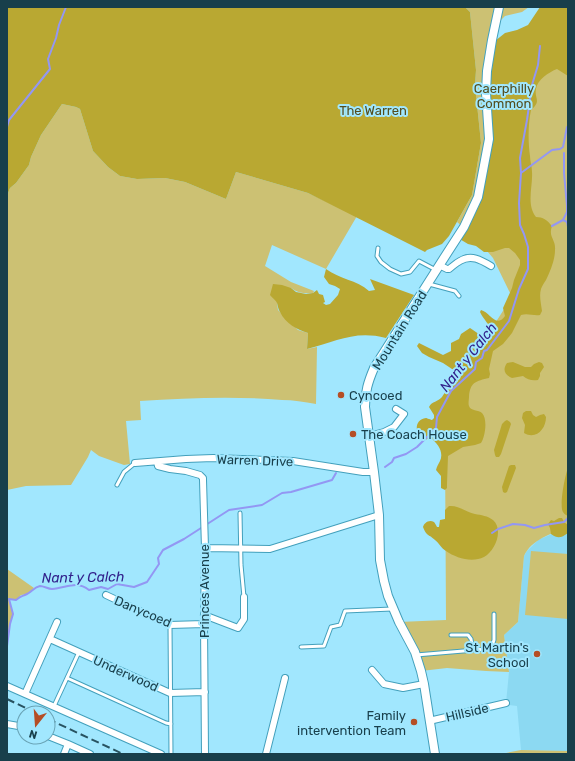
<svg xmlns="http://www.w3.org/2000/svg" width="575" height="761" viewBox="0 0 575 761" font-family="Rubik,sans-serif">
	<rect width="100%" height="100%" fill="#a1e7fe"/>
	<path fill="#8cd9f2" d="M 568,527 L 568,751 L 521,750 L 517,706 L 509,705 L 506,703 L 509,672 L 504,635 L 518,622 L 524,556 L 527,551 L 538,540 Z"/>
	<path fill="#ccc173" d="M 465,7 L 529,7 L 522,12 L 505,16 L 501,20 L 495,41 L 568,51 L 568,527 C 551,534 532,539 524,556 L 518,622 L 504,635 L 509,672 L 486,671 L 447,668 L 421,671 L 399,622 L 446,620 L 445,445 L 454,387 L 512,297 L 493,258 L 475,237 L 457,222 L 472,195 L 481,143 L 475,85 L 476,70 L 470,12 Z
		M 62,104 L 76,107 L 80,109 L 93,151 L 108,167 L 120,176 L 137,179 L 165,178 L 185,182 L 226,199 L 236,172 L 308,193 L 357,216 L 326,269 L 272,245 L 265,266 L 291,282 L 314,291 L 313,293 C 305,294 298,293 291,288 L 277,303 L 278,310 L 298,330 L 308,333 L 307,349 L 317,347 L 316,404 C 304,402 293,400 282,400 C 235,396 187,398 140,401 L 141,420 L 126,421 L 130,464 L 124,465 L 99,456 L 91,450 L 88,457 L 71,485 L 26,486 L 7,490 L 7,196 L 10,188 L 16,183 L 29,165 L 31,157 L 41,135 Z
		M 531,551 L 568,554 L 568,619 L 525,615 Z
		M 7,569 L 34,588 L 27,594 L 21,595 L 16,600 L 9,599 L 13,614 L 10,624 L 7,646 Z
		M 521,750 L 568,751 L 568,754 L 501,754 Z"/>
	<path fill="#b9a832" d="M 7,7 L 465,7 L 470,12 L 476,70 L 475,85 L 481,143 L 472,195 L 449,236 L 442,244 L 427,250 L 425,252 L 308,193 L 236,172 L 226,199 L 185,182 L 165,178 L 137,179 L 120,176 L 108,167 L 93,151 L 80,109 L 76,107 L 62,104 L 41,135 L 31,157 L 29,165 L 16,183 L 10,188 L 7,196 Z
		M 540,7 L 568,7 L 568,76 L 557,69 C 549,72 537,80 536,89 C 534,99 542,100 531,110 C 528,124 528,142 530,156 C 530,161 532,167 532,172 C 533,186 526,205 536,217 C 543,217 547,220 552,226 C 548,238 556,239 555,250 C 555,260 550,272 546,280 C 544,283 542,286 541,289 C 539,296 541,303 542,311 L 540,315 C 533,316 528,313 521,315 L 512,333 L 503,344 L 493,351 L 489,369 L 490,374 L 489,378 C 476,381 470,382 469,397 C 469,399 468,404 469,406 C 470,411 479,410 482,413 C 488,419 485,437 481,443 L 475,445 L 463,447 L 448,456 L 447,484 L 447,488 L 445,490 L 441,488 L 441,476 L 436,470 C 437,466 438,465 440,461 C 444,452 438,444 431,438 L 424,440 C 415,435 413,420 426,418 C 426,418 432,420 432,420 L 434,418 L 434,415 L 429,407 C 432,401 438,402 442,397 C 448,389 448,382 460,379 L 461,377 L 461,374 L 458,371 L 452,369 L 443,363 L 429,357 L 422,353 L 417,346 L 419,343 L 443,355 L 451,351 L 451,343 L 459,339 L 461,334 L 470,328 L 473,330 L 483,337 L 489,335 L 491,332 C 490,324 483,319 480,312 L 481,310 C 490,312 496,329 505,316 L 503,308 L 512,288 L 514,280 L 520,265 L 520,260 L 515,253 L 509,248 L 505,248 L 493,252 L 484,252 L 476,246 L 468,244 L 458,238 L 468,221 L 489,139 L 486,93 L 492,70 L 495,41 L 505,33 L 517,30 L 528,25 Z
		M 326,269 C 339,279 357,280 369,291 L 375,290 L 370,279 L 414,295 L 386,338 C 354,330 336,342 307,349 L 308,333 C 296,329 286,324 280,312 C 278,309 278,306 277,303 C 276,300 272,298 270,295 L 273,284 L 282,285 L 291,288 L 296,292 L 306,294 L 313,293 L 317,290 L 319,294 L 323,295 L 325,302 L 323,303 L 326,305 L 330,304 L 338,295 L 340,289 L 335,286 L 329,284 L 324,277 Z
		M 513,362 L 525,367 L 531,367 L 534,364 L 539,362 L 542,363 L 544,367 L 540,373 L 540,376 L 538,380 C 532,381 528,380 523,376 L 512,378 C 505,375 502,370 507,363 Z
		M 526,411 L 531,411 L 533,415 L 536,417 L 540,415 L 544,414 L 546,417 C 546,429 536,440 524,433 L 525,425 L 522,418 L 523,413 Z
		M 507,420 L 510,422 L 511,424 L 501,454 L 499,457 L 496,457 L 495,455 L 494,450 L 502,424 L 505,421 Z
		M 511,465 L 515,465 L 516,468 L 507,492 L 505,493 L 503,492 L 502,487 L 509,466 Z
		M 568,468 L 568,516 C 566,515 564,514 563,512 C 559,506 565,475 568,468 Z
		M 449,506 C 459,505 467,513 475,514 C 481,515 488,516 493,520 C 504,530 495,551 484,557 C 472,563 456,558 446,551 C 441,548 439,543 435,540 C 429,534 427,537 423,527 C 424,523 429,519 434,522 C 435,523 436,525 437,527 L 439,527 L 440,520 L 445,519 L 445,510 Z
		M 559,518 L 562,518 L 564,522 L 568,525 L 568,533 C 561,538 558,539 551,534 L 550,528 L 548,524 L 551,520 L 554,521 Z"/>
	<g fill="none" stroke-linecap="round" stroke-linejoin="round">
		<path stroke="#9397f3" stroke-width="2" d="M 7,127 L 9,120 L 50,69 L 48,59 L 56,38 L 59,25 L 66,7
			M 521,173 L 552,150 L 560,149 L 563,147 L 567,127
			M 563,220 L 567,212 L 567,206 L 564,173 L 564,153
			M 552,226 L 563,220 L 567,222 L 568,227
			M 385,467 L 392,462 L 394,458 L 406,454 L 417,447 L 436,428 L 437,417 L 451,391 L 475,369 L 476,362 L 482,358 L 484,351 L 487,350 L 509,321 L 519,289 L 528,269 L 528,247 L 524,234 L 520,225 L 519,203 L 521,173 L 520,158 L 527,120 L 532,85 L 538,65 L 540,46
			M 492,533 L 498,529 L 513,524 L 525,525 L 534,528 L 545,525 L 564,522 L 568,518
			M 7,646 L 10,624 L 13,614 L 9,599 L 16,600 C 22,595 21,597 27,594 C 32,592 34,587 40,586 C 44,586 48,589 52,589 C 67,588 76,580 89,590 L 101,587 L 108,589 L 117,584 L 134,587 L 147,582 L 159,564 L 158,558 L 163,550 L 184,539 L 229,510 L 262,505 L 282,493 L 291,492 L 332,480 L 336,473"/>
		<g stroke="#43a0bc" stroke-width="5">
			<path id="lane" d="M 378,248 L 377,256 L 381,262 L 390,269 L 401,274 L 410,272 L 419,261 L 436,270
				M 429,284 L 455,291 L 459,296
				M 117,485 L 124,472 L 135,463
				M 240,513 L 241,565 L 244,597
				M 170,625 L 171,754
				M 451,635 L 468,635 L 471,639 L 473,650
				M 301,647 L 324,646 L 331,627 L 340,625 L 345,611 L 392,609
				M 416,655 L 487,649 L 493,643 L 494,640 L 494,614
				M 67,678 L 166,723 L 171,724
				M 54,706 L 79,652"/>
		</g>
		<g stroke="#43a0bc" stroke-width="8">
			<path id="street" d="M 439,265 L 447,269 L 449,269 C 453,266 456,263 460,261 C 471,254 481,260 491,266
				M 369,436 L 384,432 L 394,427 L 404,414 L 396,409
				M 157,462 L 158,466 L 170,469 L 186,471 L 200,475 L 203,478 L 203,480 L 205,548 L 204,624 L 205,754
				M 135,463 L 186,459 L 213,458 L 293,461 L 363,472 L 374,472
				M 205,548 L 270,549 L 379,515
				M 106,595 L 170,625 L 204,624
				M 204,615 L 238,628 L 244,619 L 244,597
				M 50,639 L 170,693 L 205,692
				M 372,670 L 384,684 L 403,688 L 424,684
				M 7,686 L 161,754
				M 25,694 L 57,622
				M 429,721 L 506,703
				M 7,724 L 24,727
				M 48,736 L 68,744 L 90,754
				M 64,754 L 68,744
				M 266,754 L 285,678"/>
		</g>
		<g stroke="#43a0bc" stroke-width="10">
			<path id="secondary" d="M 435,754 L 424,684 L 421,671 L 415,652 L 399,622 L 388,596 L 384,581 L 380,560 L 379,515 L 374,472 L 365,407 C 365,392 368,382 374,368 L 444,258 L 464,227 L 478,197 L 489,139 L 486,93 L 487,71 L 492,40 L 499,7"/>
		</g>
		<use href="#lane" stroke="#fff" stroke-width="3"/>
		<use href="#street" stroke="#fff" stroke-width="6"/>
		<use href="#secondary" stroke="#fff" stroke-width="8"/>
		<path stroke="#285361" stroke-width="2" stroke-dasharray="8 4" stroke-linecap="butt" d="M 7,699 L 36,713
			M 48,719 L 123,754"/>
	</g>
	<g fill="#b54e25" stroke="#a1e7fe" stroke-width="1.5">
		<circle cx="341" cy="395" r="4"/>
		<circle cx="353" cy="434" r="4"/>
		<circle cx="537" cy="654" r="4"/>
		<circle cx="414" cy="722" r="4"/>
	</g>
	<g text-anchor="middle" stroke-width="4" stroke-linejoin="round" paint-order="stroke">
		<g font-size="13" fill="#534d1e" stroke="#a1e7fe">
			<text x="504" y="93">Caerphilly<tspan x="504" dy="15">Common</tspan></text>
			<text x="373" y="115">The Warren</text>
		</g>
		<g font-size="13" fill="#183f4b" stroke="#a1e7fe">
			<text transform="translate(399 330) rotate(-58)" y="5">Mountain Road</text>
			<text transform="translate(255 460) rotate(2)" y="5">Warren Drive</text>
			<text transform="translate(204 591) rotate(-90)" y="5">Princes Avenue</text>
			<text transform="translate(143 611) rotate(23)" y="5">Danycoed</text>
			<text transform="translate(126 673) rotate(24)" y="5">Underwood</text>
			<text transform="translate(467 712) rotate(-13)" y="5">Hillside</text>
		</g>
		<g font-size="13" fill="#183f4b" stroke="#a1e7fe" text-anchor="start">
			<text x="349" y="400">Cyncoed</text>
			<text x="361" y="439">The Coach House</text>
			<text x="529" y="652" text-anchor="end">St Martin's<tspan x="529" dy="15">School</tspan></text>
			<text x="406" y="720" text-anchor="end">Family<tspan x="406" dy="15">intervention Team</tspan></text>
		</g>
		<g font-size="14" font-style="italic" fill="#32228c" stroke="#a1e7fe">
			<text transform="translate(468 357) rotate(-52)" y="5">Nant y Calch</text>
			<text transform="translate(83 577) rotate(-1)" y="5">Nant y Calch</text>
		</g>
	</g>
	<rect width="575" height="761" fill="none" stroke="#183f4b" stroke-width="16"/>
	<g transform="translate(36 725) rotate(197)"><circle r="19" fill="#a1e7fe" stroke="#6aa4b6"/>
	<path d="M0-3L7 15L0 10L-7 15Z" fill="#b54e25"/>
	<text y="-6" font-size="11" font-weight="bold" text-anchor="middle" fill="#183f4b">N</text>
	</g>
</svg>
